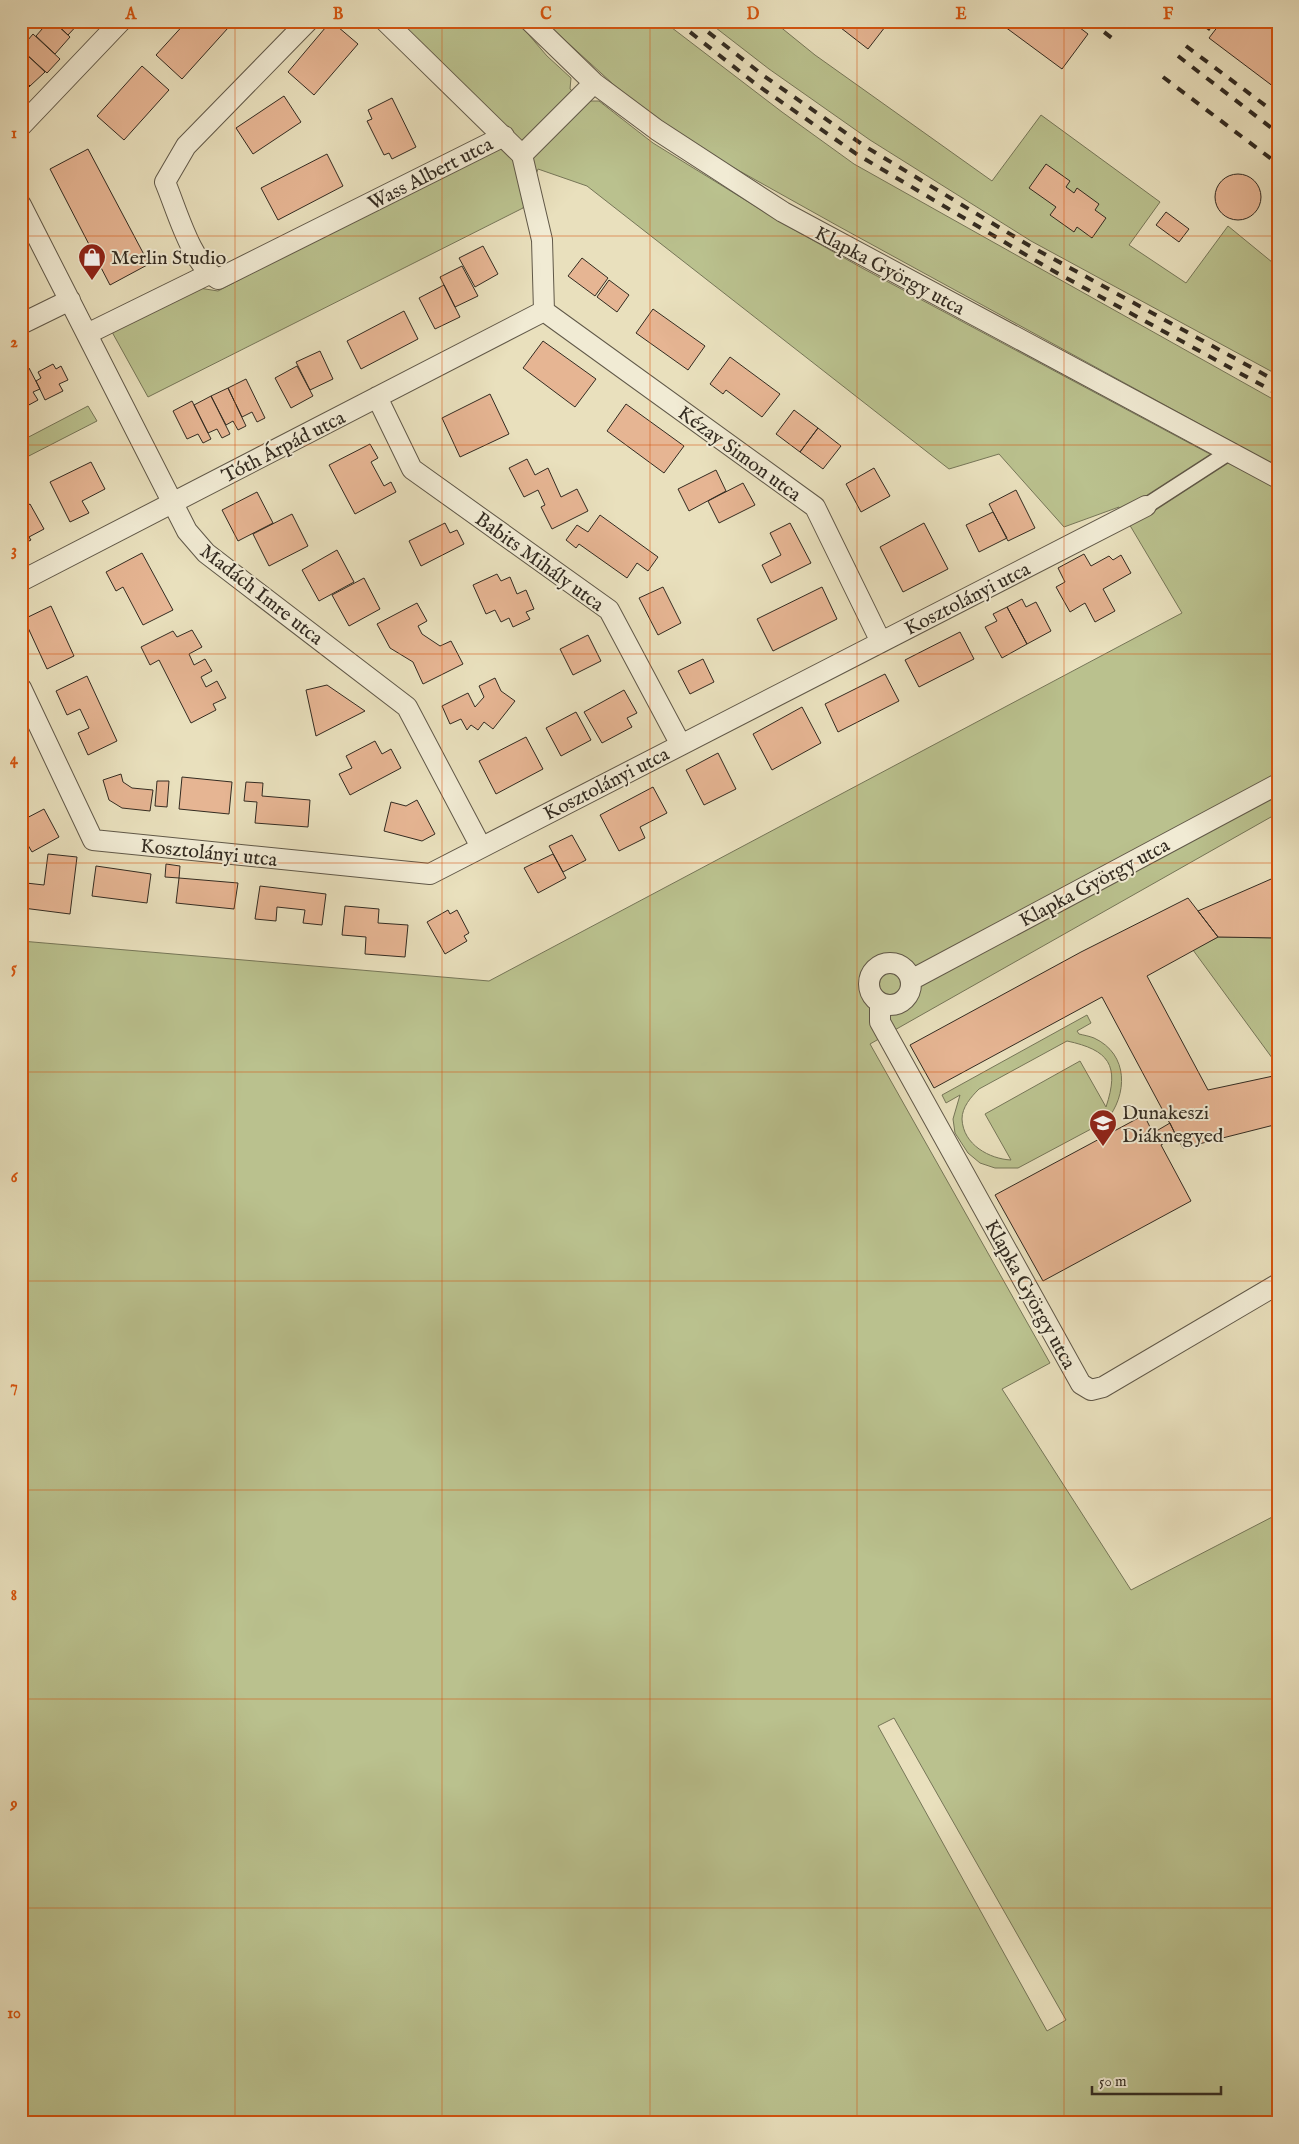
<svg xmlns="http://www.w3.org/2000/svg" width="1299" height="2144" viewBox="0 0 1299 2144" font-family="'IM FELL English',serif">
	<rect width="100%" height="100%" fill="#e9e0bd"/>
	<filter id="stains"><feTurbulence type="fractalNoise" baseFrequency=".004" numOctaves="4"/><feColorMatrix values="0 0 0 0 .2 0 0 0 0 .09 0 0 0 0 .02 0 0 0 .5 -.17"/></filter>
	<radialGradient id="worn" r=".72"><stop offset=".6" stop-color="#630" stop-opacity="0"/><stop offset="1" stop-color="#630" stop-opacity=".3"/></radialGradient>
	<path fill="#bac18e" stroke="#767658" fill-rule="evenodd" d="M 395,21 L 517,21 L 547,56 L 571,78 L 570,89 L 584,101 L 599,101 L 653,143 L 784,224 L 862,268 L 1206,452 L 1278,488 L 1278,813 L 870,1044 L 1050,1363 L 1002,1389 L 1131,1590 L 1278,1514 L 1278,2123 L 21,2123 L 21,941 L 489,981 L 1182,613 L 1119,507 L 1064,527 L 999,454 L 949,469 L 587,186 L 538,169 L 523,208 L 148,397 L 112,332 L 199,288 L 218,291 L 514,136 ZM 894,1718 L 1066,2020 L 1047,2031 L 878,1726 Z
		M 544,21 L 663,21 L 782,112 L 854,164 L 1278,402 L 1278,467 L 838,226 L 659,126 Z
		M 707,21 L 773,21 L 815,55 L 992,181 L 1041,115 L 1160,202 L 1129,245 L 1186,283 L 1228,226 L 1278,267 L 1278,375 L 1031,241 L 870,140 L 769,69 Z
		M 88,406 L 97,421 L 21,460 L 21,441 Z
		M 1218,937 L 1278,938 L 1278,1066 L 1193,950 Z
		M 1087,1015 L 1091,1023 L 1077,1031 L 1079,1034 C 1083,1035 1089,1036 1094,1038 C 1129,1054 1128,1095 1106,1121 L 1018,1168 L 995,1168 L 980,1163 L 968,1153 L 955,1133 L 953,1119 L 960,1095 L 946,1103 L 942,1095 ZM 1067,1041 C 1109,1050 1120,1065 1106,1107 L 1080,1061 L 985,1114 L 1011,1160 C 990,1159 963,1145 962,1119 C 962,1107 971,1097 979,1089 Z"/>
	<path fill="#e6b593" stroke="#332b21" d="M 49,21 L 53,21 L 70,37 L 55,54 L 36,36 Z
		M 53,21 L 81,21 L 68,35 Z
		M 187,21 L 221,21 L 228,28 L 182,79 L 156,55 Z
		M 331,21 L 358,44 L 314,95 L 288,72 Z
		M 832,21 L 878,21 L 885,27 L 868,49 Z
		M 997,21 L 1071,21 L 1088,34 L 1062,69 Z
		M 1222,21 L 1278,21 L 1278,90 L 1209,38 Z
		M 33,34 L 60,59 L 47,73 L 25,53 L 27,52 L 22,47 Z
		M 25,53 L 45,72 L 30,86 L 21,78 L 21,58 Z
		M 142,66 L 169,90 L 124,140 L 97,116 Z
		M 21,78 L 30,86 L 21,95 Z
		M 284,96 L 301,122 L 253,154 L 236,128 Z
		M 392,98 L 416,147 L 392,159 L 389,153 L 384,155 L 367,121 L 372,119 L 368,110 Z
		M 88,149 L 149,264 L 110,285 L 50,169 Z
		M 327,154 L 343,186 L 278,220 L 261,188 Z
		M 1046,164 L 1070,181 L 1066,187 L 1074,193 L 1077,188 L 1099,204 L 1095,210 L 1106,218 L 1092,238 L 1077,227 L 1074,232 L 1050,215 L 1056,207 L 1029,188 Z
		M1215 197a23 23 0 1 1 46 0a23 23 0 1 1-46 0Z
		M 1166,212 L 1189,229 L 1179,242 L 1156,225 Z
		M 483,246 L 498,274 L 475,287 L 459,258 Z
		M 582,258 L 608,278 L 595,296 L 568,276 Z
		M 462,266 L 478,296 L 455,307 L 440,277 Z
		M 609,280 L 629,295 L 617,312 L 597,297 Z
		M 444,285 L 460,317 L 435,329 L 419,298 Z
		M 653,309 L 705,346 L 688,370 L 636,333 Z
		M 404,311 L 418,339 L 361,369 L 347,341 Z
		M 543,341 L 596,379 L 575,407 L 523,368 Z
		M 320,351 L 333,379 L 310,390 L 296,362 Z
		M 730,357 L 780,394 L 762,417 L 726,390 L 723,394 L 710,384 Z
		M 53,364 L 56,369 L 61,366 L 68,380 L 59,384 L 63,391 L 45,400 L 36,381 L 41,378 L 38,372 Z
		M 297,366 L 313,396 L 291,408 L 275,378 Z
		M 29,368 L 40,389 L 33,392 L 38,400 L 27,406 L 23,399 L 21,399 L 21,373 Z
		M 246,379 L 265,418 L 257,422 L 252,412 L 242,417 L 228,388 Z
		M 228,388 L 246,426 L 238,430 L 233,421 L 226,425 L 211,396 Z
		M 490,394 L 509,434 L 460,457 L 442,418 Z
		M 211,396 L 230,434 L 222,438 L 217,429 L 208,433 L 194,405 Z
		M 192,401 L 211,439 L 203,443 L 198,434 L 187,439 L 173,411 Z
		M 626,404 L 684,446 L 664,473 L 607,431 Z
		M 794,410 L 818,428 L 800,452 L 776,434 Z
		M 818,428 L 841,446 L 823,469 L 800,452 Z
		M 370,444 L 378,458 L 371,462 L 384,486 L 391,482 L 396,492 L 355,514 L 329,465 Z
		M 527,459 L 535,475 L 548,468 L 561,497 L 577,489 L 588,511 L 552,529 L 541,507 L 545,505 L 538,490 L 524,497 L 509,468 Z
		M 91,462 L 105,489 L 82,501 L 89,513 L 70,522 L 50,482 Z
		M 874,468 L 890,496 L 861,512 L 846,484 Z
		M 716,470 L 726,491 L 689,511 L 678,489 Z
		M 743,483 L 755,505 L 719,523 L 708,501 Z
		M 1016,490 L 1035,528 L 1008,541 L 989,504 Z
		M 257,492 L 273,523 L 238,541 L 222,510 Z
		M 30,504 L 44,529 L 29,537 L 31,540 L 21,545 L 21,509 Z
		M 993,512 L 1007,538 L 979,552 L 966,525 Z
		M 292,514 L 308,546 L 269,566 L 253,534 Z
		M 600,515 L 658,557 L 648,571 L 637,563 L 627,578 L 579,544 L 576,548 L 566,540 L 577,525 L 588,532 Z
		M 445,523 L 450,533 L 457,530 L 464,544 L 421,566 L 409,541 Z
		M 790,523 L 811,563 L 771,583 L 762,565 L 781,555 L 770,533 Z
		M 924,523 L 948,569 L 903,592 L 880,547 Z
		M 337,550 L 354,582 L 319,601 L 302,570 Z
		M 142,553 L 173,610 L 143,625 L 123,587 L 116,591 L 106,572 Z
		M 1084,554 L 1091,566 L 1109,556 L 1113,560 L 1121,555 L 1131,573 L 1103,589 L 1115,611 L 1095,622 L 1085,603 L 1070,612 L 1056,587 L 1065,582 L 1058,568 Z
		M 497,574 L 501,581 L 510,577 L 517,594 L 526,590 L 534,609 L 526,612 L 530,619 L 513,627 L 509,618 L 501,622 L 495,610 L 486,614 L 473,585 Z
		M 364,578 L 380,609 L 349,626 L 332,595 Z
		M 663,587 L 681,623 L 658,635 L 639,598 Z
		M 822,587 L 837,619 L 773,651 L 757,619 Z
		M 1022,599 L 1026,607 L 1036,602 L 1051,631 L 1027,644 L 1007,607 Z
		M 417,603 L 427,621 L 418,626 L 422,634 L 440,646 L 451,641 L 463,664 L 423,684 L 413,662 L 390,648 L 377,624 Z
		M 51,606 L 74,656 L 47,669 L 24,619 Z
		M 1007,607 L 1027,644 L 1002,658 L 985,627 L 997,621 L 993,614 Z
		M 192,630 L 202,647 L 189,654 L 194,665 L 205,659 L 212,671 L 201,677 L 206,687 L 217,681 L 226,698 L 213,704 L 216,710 L 191,723 L 159,660 L 150,665 L 141,647 L 173,631 L 177,637 Z
		M 960,632 L 974,659 L 919,687 L 905,660 Z
		M 588,635 L 601,661 L 573,675 L 560,649 Z
		M 703,659 L 714,682 L 690,694 L 678,671 Z
		M 885,674 L 899,701 L 838,732 L 825,704 Z
		M 87,676 L 117,741 L 88,755 L 78,733 L 89,728 L 80,709 L 67,715 L 56,691 Z
		M 495,678 L 501,691 L 515,701 L 493,729 L 484,722 L 478,730 L 471,725 L 467,730 L 461,719 L 450,724 L 442,706 L 468,693 L 475,707 L 484,697 L 479,686 Z
		M 327,685 L 365,711 L 316,736 L 306,690 Z
		M 624,690 L 637,713 L 627,718 L 632,727 L 602,743 L 584,712 Z
		M 802,707 L 821,743 L 772,770 L 753,734 Z
		M 576,712 L 591,740 L 561,756 L 546,728 Z
		M 526,737 L 543,769 L 496,794 L 479,761 Z
		M 375,741 L 382,754 L 391,749 L 401,768 L 350,795 L 339,774 L 352,768 L 346,756 Z
		M 718,753 L 736,789 L 704,805 L 686,770 Z
		M 21,761 L 28,775 L 21,778 Z
		M 121,774 L 123,782 L 132,788 L 153,790 L 150,811 L 122,808 L 109,800 L 103,780 Z
		M 182,777 L 232,782 L 229,814 L 179,809 Z
		M 157,781 L 169,781 L 167,807 L 155,806 Z
		M 246,782 L 263,783 L 262,796 L 310,800 L 308,827 L 255,823 L 257,802 L 244,801 Z
		M 653,787 L 667,813 L 640,827 L 645,838 L 619,851 L 600,815 Z
		M 417,800 L 435,834 L 422,841 L 384,831 L 391,802 L 406,806 Z
		M 44,809 L 59,837 L 32,852 L 21,833 L 21,821 Z
		M 572,835 L 586,860 L 563,872 L 549,846 Z
		M 48,854 L 77,857 L 70,914 L 23,908 L 26,883 L 44,885 Z
		M 553,854 L 566,878 L 538,893 L 524,868 Z
		M 166,864 L 180,866 L 179,878 L 165,877 Z
		M 96,866 L 151,874 L 147,903 L 92,896 Z
		M 1278,876 L 1278,938 L 1218,937 L 1198,911 Z
		M 179,878 L 238,883 L 234,909 L 176,903 Z
		M 260,886 L 326,894 L 322,925 L 303,923 L 305,910 L 277,907 L 276,921 L 255,919 Z
		M 1188,898 L 1218,937 L 1147,976 L 1208,1090 L 1278,1075 L 1278,1124 L 1183,1148 L 1102,997 L 934,1088 L 910,1045 L 1081,952 Z
		M 345,906 L 379,909 L 378,923 L 408,925 L 405,957 L 365,954 L 366,937 L 342,935 Z
		M 448,910 L 450,914 L 457,910 L 469,933 L 464,936 L 467,941 L 445,954 L 427,922 Z
		M 1144,1115 L 1153,1133 L 1170,1123 L 1176,1136 L 1161,1145 L 1191,1201 L 1043,1281 L 995,1195 Z"/>
	<g fill="none" stroke-linecap="round" stroke-linejoin="round">
		<g stroke="#605848" stroke-width="18">
			<path id="pedestrian" d="M 1146,506 L 1228,453"/>
		</g>
		<g stroke="#605848" stroke-width="22">
			<path id="minor" d="M 308,21 L 186,146 L 165,182 C 177,210 191,264 218,279 L 504,136
				M 385,21 L 522,155 L 542,240 L 544,311
				M 530,21 L 594,83 L 657,130 L 783,212 L 1278,478
				M 21,126 L 121,21
				M 522,155 L 594,83
				M 21,205 L 187,531 L 206,553 L 407,707 L 481,847
				M 544,311 L 815,507 L 881,642
				M 21,324 L 70,300
				M 87,334 L 209,274
				M 377,397 L 412,469 L 609,610 L 681,745
				M 21,581 L 544,311
				M 21,688 L 93,840 L 430,874 L 1146,506
				M869 984a21 21 0 1 1 42 0a21 21 0 1 1-42 0Z
				M 911,980 L 1278,784
				M 880,1004 L 880,1022 L 1081,1384 L 1091,1390 L 1103,1387 L 1278,1284"/>
		</g>
		<use href="#pedestrian" stroke="#f1ebd4" stroke-width="15"/>
		<use href="#minor" stroke="#f1ebd4" stroke-width="20"/>
		<path stroke="#332b21" stroke-width="4" stroke-dasharray="9 9" stroke-linecap="butt" d="M 676,21 L 757,85 L 858,155 L 1048,268 L 1278,394
			M 694,21 L 764,76 L 866,147 L 1030,246 L 1278,382
			M 1090,21 L 1113,39
			M 1203,24 L 1214,32
			M 1186,46 L 1278,115
			M 1178,56 L 1278,133
			M 1163,77 L 1278,164"/>
	</g>
	<path fill="none" stroke="#d6540e" stroke-width="1" stroke-opacity="0.55" d="M 235,21 L 235,2123M 442,21 L 442,2123M 650,21 L 650,2123M 857,21 L 857,2123M 1064,21 L 1064,2123M 21,236 L 1278,236M 21,445 L 1278,445M 21,654 L 1278,654M 21,863 L 1278,863M 21,1072 L 1278,1072M 21,1281 L 1278,1281M 21,1490 L 1278,1490M 21,1699 L 1278,1699M 21,1908 L 1278,1908"/>
	<defs>
		<g id="shop-pin" transform="scale(1.4375)"><path d="M0 17L-7.5 6A9.5 9.5 0 1 1 7.5 6Z" fill="#8f2418" stroke="#f1ebd4"/><path d="M-5-2.5h2.3a2.7 3.5 0 0 1 5.4 0H5L5.5 6h-11ZM-1.5-2.5h3a1.5 2.3 0 0 0-3 0Z" fill="#fff"/></g>
		<g id="school-pin" transform="scale(1.4375)"><path d="M0 17L-7.5 6A9.5 9.5 0 1 1 7.5 6Z" fill="#8f2418" stroke="#f1ebd4"/><path d="M0-5L7-2L0 1L-7-2ZM-4 1L0 2.5L4 1V4Q0 6-4 4Z" fill="#fff"/></g>
	</defs>
	<g fill-rule="evenodd">
		<use href="#shop-pin" x="92" y="257"/>
		<use href="#school-pin" x="1103" y="1123"/>
	</g>
	<g text-anchor="middle" stroke-width="4" stroke-linejoin="round" paint-order="stroke">
		<g font-size="20" fill="#332b21" stroke="#f1ebd4">
			<text transform="translate(430 173) rotate(-27)" y="7">Wass Albert utca</text>
			<text transform="translate(890 270) rotate(28)" y="7">Klapka György utca</text>
			<text transform="translate(283 446) rotate(-27)" y="7">Tóth Árpád utca</text>
			<text transform="translate(740 453) rotate(36)" y="7">Kézay Simon utca</text>
			<text transform="translate(540 561) rotate(36)" y="7">Babits Mihály utca</text>
			<text transform="translate(262 594) rotate(38)" y="7">Madách Imre utca</text>
			<text transform="translate(967 598) rotate(-27)" y="7">Kosztolányi utca</text>
			<text transform="translate(606 783) rotate(-27)" y="7">Kosztolányi utca</text>
			<text transform="translate(209 852) rotate(6)" y="7">Kosztolányi utca</text>
			<text transform="translate(1094 882) rotate(-28)" y="7">Klapka György utca</text>
			<text transform="translate(1031 1294) rotate(61)" y="7">Klapka György utca</text>
		</g>
		<g font-size="20" fill="#332b21" stroke="#f1ebd4" text-anchor="start">
			<text x="111" y="264">Merlin Studio</text>
			<text x="1122" y="1119">Dunakeszi<tspan x="1122" dy="23">Diáknegyed</tspan></text>
		</g>
	</g>
	<rect width="1299" height="2144" fill="none" stroke="#e9e0bd" stroke-width="55"/>
	<path d="M1092 2086v8h129v-8" fill="none" stroke="#332b21" stroke-width="2.5"/>
	<text x="1099" y="2086" font-size="15" fill="#332b21" stroke="#f1ebd4" stroke-width="4" paint-order="stroke">50 m</text>
	<rect x="28" y="28" width="1244" height="2088" fill="none" stroke="#d6540e" stroke-width="2"/>
	<g font-size="16" text-anchor="middle" font-weight="bold" fill="#d6540e">
		<text x="131" y="19">A</text>
		<text x="338" y="19">B</text>
		<text x="546" y="19">C</text>
		<text x="753" y="19">D</text>
		<text x="961" y="19">E</text>
		<text x="1168" y="19">F</text>
		<text x="14" y="138">1</text>
		<text x="14" y="347">2</text>
		<text x="14" y="555">3</text>
		<text x="14" y="764">4</text>
		<text x="14" y="973">5</text>
		<text x="14" y="1182">6</text>
		<text x="14" y="1391">7</text>
		<text x="14" y="1600">8</text>
		<text x="14" y="1809">9</text>
		<text x="14" y="2018">10</text>
	</g>
	<rect width="100%" height="100%" filter="url(#stains)"/>
	<rect width="100%" height="100%" fill="url(#worn)"/>
</svg>
